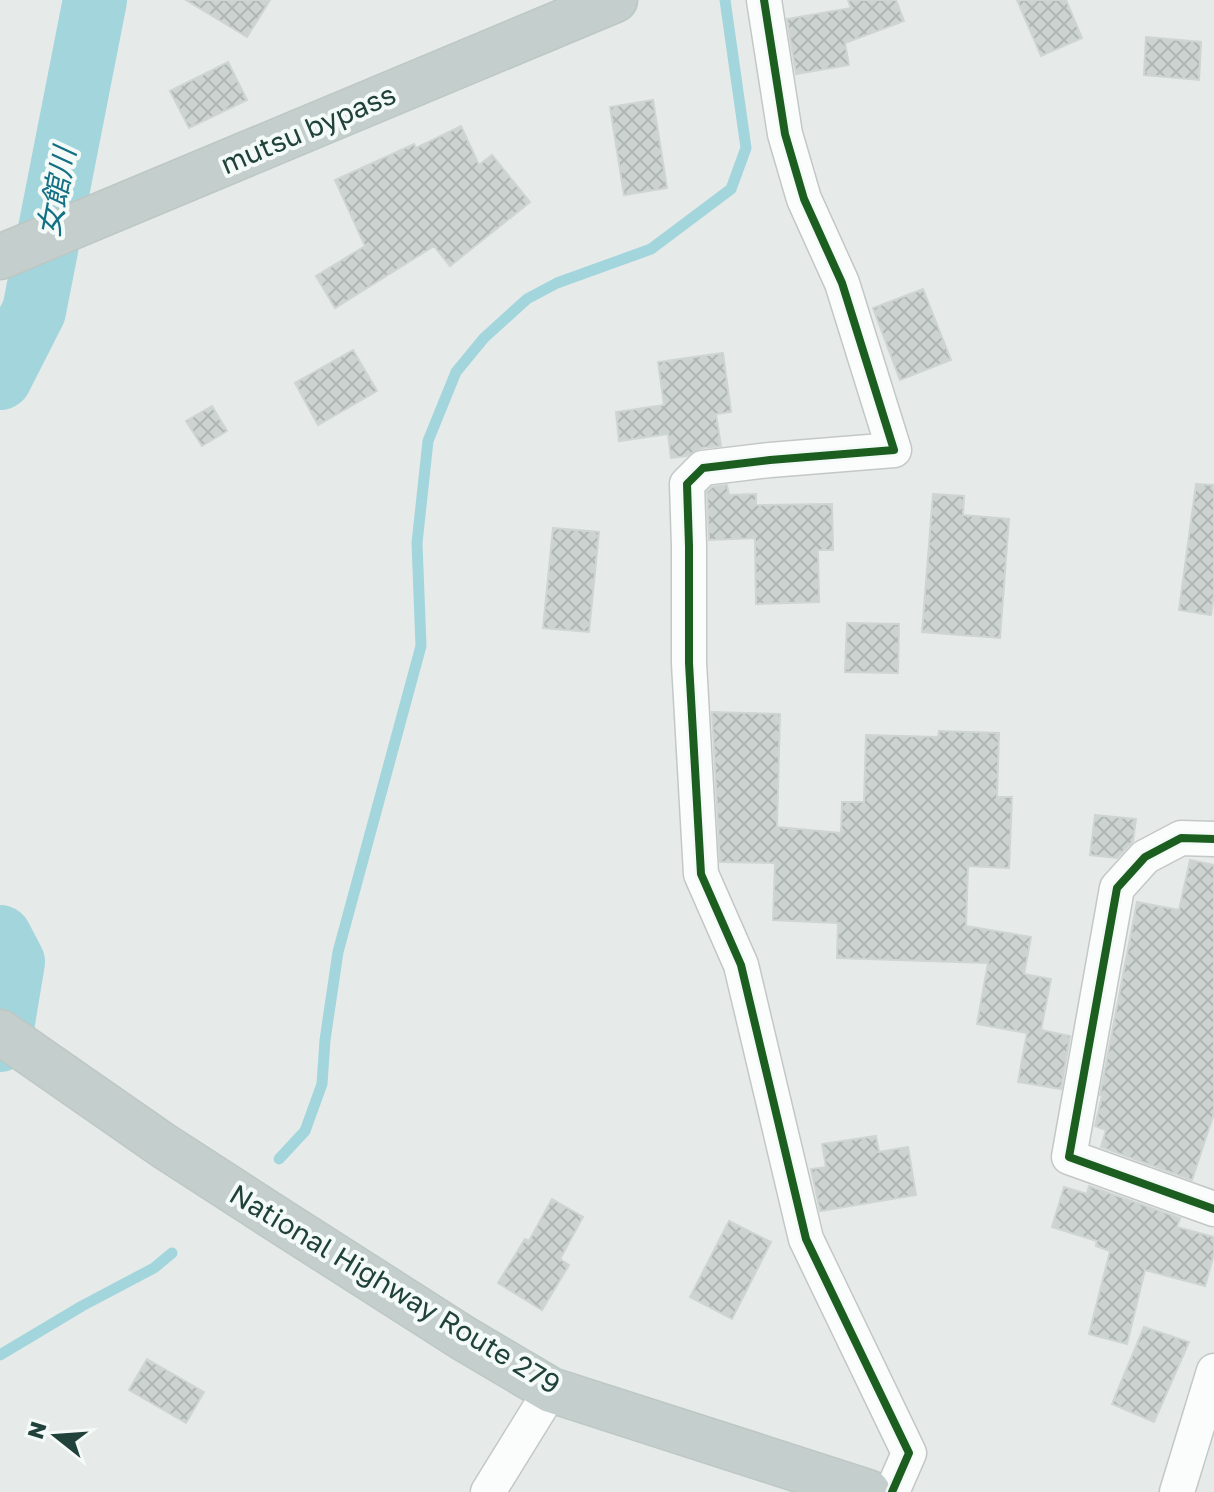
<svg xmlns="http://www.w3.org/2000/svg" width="1214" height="1492" viewBox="0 0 1214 1492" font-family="'Golos Text','Noto Sans JP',sans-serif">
	<defs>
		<pattern id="building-cross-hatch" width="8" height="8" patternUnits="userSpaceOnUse" patternTransform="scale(2)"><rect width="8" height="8" fill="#ccd3d1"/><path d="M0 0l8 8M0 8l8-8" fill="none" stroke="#afb6b4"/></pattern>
	</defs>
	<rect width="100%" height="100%" fill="#e6ebe9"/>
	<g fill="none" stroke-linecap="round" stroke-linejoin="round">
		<path stroke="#a3d5dd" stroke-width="11" d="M 279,1159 L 305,1131 L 322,1084 L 325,1040 L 338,952 L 421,646 L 417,543 L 428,441 L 456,372 L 484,338 L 527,299 L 557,283 L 651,249 L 731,189 L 746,148 L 725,0
			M 0,1355 L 82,1306 L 154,1268 L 172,1253"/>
		<path stroke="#a3d5dd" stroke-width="64" d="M 0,378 L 34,311 L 95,0
			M 0,937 L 13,962 L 0,1040"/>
	</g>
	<path fill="url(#building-cross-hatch)" stroke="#ced5d2" stroke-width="2" d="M 186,0 L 270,0 L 247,37 Z
		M 848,0 L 896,0 L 904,21 L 845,43 L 849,65 L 796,74 L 787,19 L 851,8 Z
		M 1017,0 L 1066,0 L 1082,38 L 1041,56 Z
		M 1146,37 L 1201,42 L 1199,80 L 1144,75 Z
		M 228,62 L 247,100 L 189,128 L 170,91 Z
		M 653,100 L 667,188 L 624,195 L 610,107 Z
		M 461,126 L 479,165 L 492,155 L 530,202 L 450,266 L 434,246 L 335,308 L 316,276 L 365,246 L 335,180 L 414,144 L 416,148 Z
		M 923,289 L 951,360 L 900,380 L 873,308 Z
		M 353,350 L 377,391 L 318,425 L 295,383 Z
		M 723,353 L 731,412 L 716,414 L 721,446 L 701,448 L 687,456 L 671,458 L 668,434 L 619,441 L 616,412 L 664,405 L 658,362 Z
		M 212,406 L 227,431 L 202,446 L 186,421 Z
		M 1196,484 L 1214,485 L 1214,595 L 1211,615 L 1179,610 Z
		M 727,485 L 729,495 L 756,494 L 756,505 L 832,504 L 833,550 L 818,550 L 819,602 L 756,604 L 755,538 L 709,540 L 707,492 L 712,487 Z
		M 933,494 L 964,496 L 963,515 L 1009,519 L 1000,638 L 922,632 Z
		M 553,528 L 599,532 L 589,632 L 543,628 Z
		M 847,623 L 899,624 L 898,673 L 845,672 Z
		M 712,712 L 780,714 L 777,827 L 841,833 L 842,802 L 864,802 L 866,735 L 938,737 L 939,731 L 999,733 L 997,797 L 1012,797 L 1009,868 L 968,866 L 966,926 L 1031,937 L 1024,974 L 1051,979 L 1041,1030 L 1070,1036 L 1061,1089 L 1018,1082 L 1027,1033 L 977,1024 L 988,963 L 837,958 L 838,923 L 773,920 L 775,863 L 720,862 Z
		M 1095,815 L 1136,819 L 1133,841 L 1117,858 L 1090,855 Z
		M 1190,860 L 1214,865 L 1214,1113 L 1192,1180 L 1101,1147 L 1106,1130 L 1095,1126 L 1102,1096 L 1100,1095 L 1137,902 L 1179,910 Z
		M 876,1136 L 879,1152 L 908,1147 L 916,1195 L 820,1211 L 811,1169 L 826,1167 L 822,1144 Z
		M 1089,1186 L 1180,1218 L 1177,1227 L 1214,1237 L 1214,1254 L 1205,1286 L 1145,1270 L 1127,1344 L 1089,1334 L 1110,1251 L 1096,1246 L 1097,1241 L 1052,1227 L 1064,1187 L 1087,1194 Z
		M 552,1199 L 583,1217 L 560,1259 L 569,1265 L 542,1310 L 498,1283 L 525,1239 L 529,1241 Z
		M 729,1221 L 771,1242 L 732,1319 L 690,1297 Z
		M 1144,1327 L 1189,1342 L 1154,1422 L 1112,1404 Z
		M 147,1359 L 204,1392 L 186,1423 L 129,1390 Z"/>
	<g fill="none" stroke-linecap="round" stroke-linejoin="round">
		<g stroke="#c3c8c6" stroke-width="37">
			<path id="minor" d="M 764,0 L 785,134 L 804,199 L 842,283 L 894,450 L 770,460 L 703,468 L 687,484 L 689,546 L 689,663 L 701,874 L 741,965 L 806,1239 L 909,1453 L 892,1492
				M 1214,839 L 1181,838 L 1145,857 L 1117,888 L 1069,1157 L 1214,1209
				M 488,1492 L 551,1390
				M 1177,1492 L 1214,1371"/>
		</g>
		<g stroke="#bdc7c4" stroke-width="47">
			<path id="trunk" d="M 0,257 L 615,0
				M 0,1032 L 164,1146 L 269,1214 L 463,1338 L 551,1390 L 868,1492"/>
		</g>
		<use href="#minor" stroke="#fbfcfc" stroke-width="34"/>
		<use href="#trunk" stroke="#c4cecc" stroke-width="44"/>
		<g stroke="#f4faf7" stroke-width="13">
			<path id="cycleway" d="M 764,0 L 785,134 L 804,199 L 842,283 L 894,450 L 770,460 L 703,468 L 687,484 L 689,546 L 689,663 L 701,874 L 741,965 L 806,1239 L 909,1453 L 892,1492
				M 1214,839 L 1181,838 L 1145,857 L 1117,888 L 1069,1157 L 1214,1209"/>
		</g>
		<use href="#cycleway" stroke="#1b5e20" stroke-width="8"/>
	</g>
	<g text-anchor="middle" stroke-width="8" stroke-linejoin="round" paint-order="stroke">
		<g font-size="28" fill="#21423a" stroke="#f4faf7">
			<text transform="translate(308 129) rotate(-23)" y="10">mutsu bypass</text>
			<text transform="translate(395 1289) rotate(31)" y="10">National Highway Route 279</text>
		</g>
		<g font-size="30" font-style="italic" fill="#147085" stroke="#f4faf7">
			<text transform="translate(57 192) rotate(-79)" y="10">女館川</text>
		</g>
	</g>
	<g transform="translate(56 1436) rotate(287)" stroke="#f4faf7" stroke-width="6" paint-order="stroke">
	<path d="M0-6L14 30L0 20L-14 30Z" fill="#21423a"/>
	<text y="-12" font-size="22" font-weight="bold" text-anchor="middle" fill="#21423a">N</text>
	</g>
</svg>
